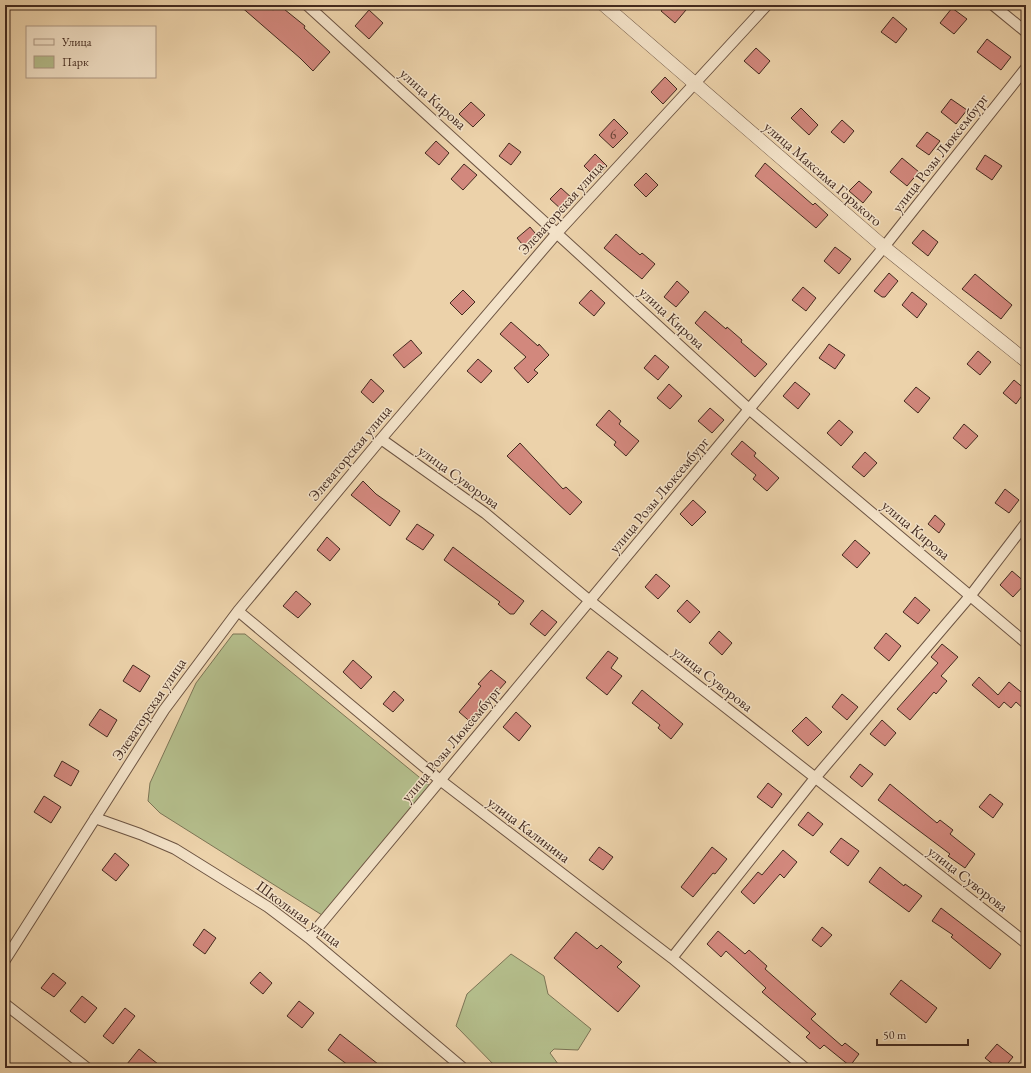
<svg xmlns="http://www.w3.org/2000/svg" width="1031" height="1073" viewBox="0 0 1031 1073" font-family="'EB Garamond',serif">
	<rect width="100%" height="100%" fill="#ecd2aa"/>
	<filter id="stains"><feTurbulence type="fractalNoise" baseFrequency=".005" numOctaves="4"/><feColorMatrix values="0 0 0 0 .2 0 0 0 0 .09 0 0 0 0 .02 0 0 0 .5 -.17"/></filter>
	<radialGradient id="worn" r=".72"><stop offset=".6" stop-color="#630" stop-opacity="0"/><stop offset="1" stop-color="#630" stop-opacity=".3"/></radialGradient>
	<path fill="#b4bd8b" stroke="#7c7455" d="M 233,634 L 245,634 L 430,786 L 322,915 L 160,813 L 148,801 L 150,783 L 196,683 Z
		M 511,954 L 544,976 L 548,994 L 591,1029 L 578,1050 L 554,1049 L 550,1053 L 561,1068 L 497,1068 L 456,1026 L 467,994 Z"/>
	<path fill="#d2887d" stroke="#432a1f" d="M 239,5 L 267,5 L 273,10 L 279,5 L 305,26 L 304,28 L 330,52 L 313,71 L 300,58 Z
		M 666,5 L 680,5 L 686,10 L 675,23 L 661,11 Z
		M 952,8 L 967,19 L 954,34 L 940,23 Z
		M 369,10 L 383,23 L 369,39 L 355,26 Z
		M 893,17 L 907,29 L 896,43 L 881,32 Z
		M 987,39 L 1011,57 L 1001,70 L 977,52 Z
		M 756,48 L 770,61 L 759,74 L 744,61 Z
		M 665,77 L 677,89 L 663,104 L 651,92 Z
		M 951,99 L 967,110 L 956,124 L 941,112 Z
		M 471,102 L 485,115 L 473,127 L 459,114 Z
		M 801,108 L 818,125 L 809,135 L 791,118 Z
		M 614,119 L 628,133 L 613,148 L 599,135 Z
		M 842,120 L 854,131 L 844,143 L 831,132 Z
		M 927,132 L 940,141 L 929,155 L 916,146 Z
		M 436,141 L 449,153 L 439,165 L 425,153 Z
		M 509,143 L 521,152 L 511,165 L 499,156 Z
		M 595,154 L 607,166 L 596,178 L 584,166 Z
		M 985,155 L 1002,166 L 992,180 L 976,169 Z
		M 902,158 L 919,172 L 907,186 L 890,172 Z
		M 765,163 L 813,205 L 815,203 L 828,215 L 816,228 L 755,176 Z
		M 464,164 L 477,175 L 463,190 L 451,179 Z
		M 646,173 L 658,185 L 646,197 L 634,185 Z
		M 859,181 L 872,192 L 863,203 L 849,191 Z
		M 561,188 L 573,199 L 562,210 L 550,199 Z
		M 530,227 L 540,239 L 527,250 L 517,238 Z
		M 923,230 L 938,242 L 928,256 L 912,243 Z
		M 616,234 L 640,255 L 642,253 L 655,264 L 642,279 L 604,248 Z
		M 835,247 L 851,259 L 839,274 L 824,261 Z
		M 889,273 L 898,281 L 885,297 L 882,297 L 874,291 Z
		M 975,274 L 1012,305 L 1001,319 L 962,289 Z
		M 677,281 L 689,292 L 676,307 L 664,297 Z
		M 803,287 L 816,298 L 806,311 L 792,300 Z
		M 463,290 L 475,302 L 462,315 L 450,303 Z
		M 591,290 L 605,303 L 594,316 L 579,303 Z
		M 912,292 L 927,304 L 917,318 L 902,305 Z
		M 705,311 L 726,329 L 727,327 L 742,340 L 741,342 L 767,364 L 755,377 L 695,323 Z
		M 511,322 L 538,346 L 539,344 L 549,355 L 534,370 L 538,373 L 528,383 L 514,368 L 526,357 L 500,334 Z
		M 411,340 L 422,353 L 404,368 L 393,355 Z
		M 829,344 L 845,355 L 835,369 L 819,358 Z
		M 978,351 L 991,362 L 980,375 L 967,364 Z
		M 655,355 L 669,367 L 658,380 L 644,368 Z
		M 478,359 L 492,371 L 481,383 L 467,371 Z
		M 371,379 L 384,391 L 373,403 L 361,392 Z
		M 1014,380 L 1026,390 L 1016,404 L 1003,393 Z
		M 795,382 L 810,394 L 798,409 L 783,396 Z
		M 669,384 L 682,396 L 670,409 L 657,398 Z
		M 916,387 L 930,398 L 918,413 L 904,401 Z
		M 710,408 L 724,420 L 712,433 L 698,421 Z
		M 609,410 L 621,421 L 619,424 L 639,441 L 626,456 L 614,445 L 616,442 L 596,425 Z
		M 839,420 L 853,432 L 841,446 L 827,433 Z
		M 964,424 L 978,436 L 966,449 L 953,438 Z
		M 742,441 L 756,453 L 754,456 L 779,478 L 767,491 L 753,479 L 756,475 L 731,454 Z
		M 520,443 L 563,489 L 566,487 L 582,502 L 570,515 L 507,456 Z
		M 865,452 L 877,463 L 864,477 L 852,467 Z
		M 363,481 L 376,494 L 400,511 L 390,526 L 351,495 Z
		M 1005,489 L 1019,500 L 1009,513 L 995,503 Z
		M 693,500 L 706,512 L 692,526 L 680,514 Z
		M 935,515 L 945,524 L 939,533 L 928,524 Z
		M 417,524 L 434,535 L 423,550 L 406,539 Z
		M 327,537 L 340,549 L 330,561 L 317,550 Z
		M 855,540 L 870,553 L 857,568 L 842,555 Z
		M 453,547 L 524,601 L 514,614 L 510,614 L 498,604 L 500,602 L 444,560 Z
		M 1012,571 L 1026,583 L 1013,597 L 1000,585 Z
		M 656,574 L 670,586 L 658,599 L 645,587 Z
		M 296,591 L 311,604 L 298,618 L 283,606 Z
		M 915,597 L 930,610 L 918,624 L 903,612 Z
		M 687,600 L 700,612 L 690,623 L 677,611 Z
		M 542,610 L 557,622 L 545,636 L 530,624 Z
		M 719,631 L 732,643 L 722,655 L 709,643 Z
		M 886,633 L 901,646 L 889,661 L 874,648 Z
		M 942,644 L 958,657 L 941,676 L 947,681 L 936,694 L 934,692 L 910,720 L 897,709 L 938,663 L 931,657 Z
		M 608,651 L 618,658 L 611,668 L 622,676 L 607,695 L 586,678 Z
		M 353,660 L 372,677 L 361,689 L 343,672 Z
		M 133,665 L 150,676 L 140,692 L 123,681 Z
		M 491,670 L 506,682 L 484,707 L 487,709 L 474,725 L 459,712 L 481,686 L 478,684 Z
		M 979,677 L 998,695 L 1009,682 L 1026,696 L 1026,711 L 1016,702 L 1011,708 L 1004,702 L 999,708 L 972,685 Z
		M 642,690 L 683,724 L 671,739 L 658,728 L 660,725 L 632,703 Z
		M 394,691 L 404,700 L 393,712 L 383,704 Z
		M 842,694 L 858,707 L 847,720 L 832,707 Z
		M 100,709 L 117,720 L 107,737 L 89,725 Z
		M 516,712 L 531,726 L 519,741 L 503,727 Z
		M 806,717 L 822,732 L 808,746 L 792,731 Z
		M 882,720 L 896,733 L 885,746 L 870,734 Z
		M 62,761 L 79,771 L 71,786 L 54,776 Z
		M 860,764 L 873,774 L 862,787 L 850,777 Z
		M 768,783 L 782,794 L 772,808 L 757,797 Z
		M 890,784 L 937,823 L 940,820 L 953,830 L 950,834 L 975,854 L 965,868 L 948,856 L 950,854 L 878,800 Z
		M 990,794 L 1003,804 L 993,818 L 979,807 Z
		M 44,796 L 61,807 L 51,823 L 34,812 Z
		M 808,812 L 823,824 L 813,836 L 798,825 Z
		M 841,838 L 859,851 L 848,866 L 830,852 Z
		M 599,847 L 613,857 L 603,870 L 589,860 Z
		M 712,847 L 727,859 L 715,874 L 713,873 L 693,897 L 681,887 Z
		M 783,850 L 797,862 L 784,878 L 780,874 L 754,904 L 741,892 L 758,872 L 762,875 Z
		M 115,853 L 129,865 L 116,881 L 102,870 Z
		M 880,867 L 904,886 L 905,884 L 922,896 L 909,912 L 869,882 Z
		M 941,908 L 1001,954 L 990,969 L 951,937 L 953,935 L 932,921 Z
		M 822,927 L 832,935 L 821,947 L 812,940 Z
		M 204,929 L 216,938 L 205,954 L 193,945 Z
		M 718,931 L 745,954 L 749,950 L 767,966 L 765,969 L 816,1014 L 811,1019 L 842,1046 L 845,1043 L 859,1054 L 850,1066 L 824,1045 L 820,1049 L 806,1037 L 810,1033 L 762,992 L 766,988 L 726,951 L 721,957 L 707,944 Z
		M 576,932 L 597,949 L 601,945 L 622,962 L 617,967 L 640,986 L 618,1012 L 554,958 Z
		M 260,972 L 272,983 L 263,994 L 250,983 Z
		M 53,973 L 66,983 L 54,997 L 41,988 Z
		M 901,980 L 937,1008 L 926,1023 L 890,994 Z
		M 82,996 L 97,1008 L 85,1023 L 70,1011 Z
		M 299,1001 L 314,1013 L 302,1028 L 287,1016 Z
		M 125,1008 L 135,1016 L 113,1044 L 103,1036 Z
		M 340,1034 L 383,1068 L 352,1068 L 328,1050 Z
		M 997,1044 L 1013,1057 L 1004,1068 L 998,1068 L 985,1058 Z
		M 139,1049 L 163,1068 L 132,1068 L 127,1064 Z"/>
	<g fill="none" stroke-linecap="round" stroke-linejoin="round">
		<g stroke="#6d5442" stroke-width="12">
			<path id="minor" d="M 307,5 L 750,410 L 1026,643
				M 993,5 L 1026,32
				M 381,439 L 485,513 L 590,601 L 1026,943
				M 238,611 L 440,780 L 672,958 L 805,1068
				M 95,818 L 140,834 L 175,849 L 268,907 L 309,938 L 463,1068
				M 309,938 L 884,247 L 1026,68
				M 672,958 L 815,778 L 971,595 L 1026,523
				M 5,960 L 164,710 L 238,611 L 381,439 L 557,233 L 767,5
				M 5,1004 L 87,1068"/>
		</g>
		<g stroke="#6d5442" stroke-width="14">
			<path id="tertiary" d="M 604,5 L 884,247 L 1026,361"/>
		</g>
		<use href="#minor" stroke="#f3e2c8" stroke-width="10"/>
		<use href="#tertiary" stroke="#f3e2c8" stroke-width="13"/>
	</g>
	<g text-anchor="middle" stroke-width="3" stroke-linejoin="round" paint-order="stroke">
		<g font-size="13" fill="#674236">
			<text x="613" y="139">6</text>
		</g>
		<g font-size="15" fill="#432a1f" stroke="#f3e2c8">
			<text transform="translate(433 99) rotate(42)" y="5">улица Кирова</text>
			<text transform="translate(940 153) rotate(-52)" y="5">улица Розы Люксембург</text>
			<text transform="translate(823 174) rotate(41)" y="5">улица Максима Горького</text>
			<text transform="translate(561 208) rotate(-48)" y="5">Элеваторская улица</text>
			<text transform="translate(672 318) rotate(43)" y="5">улица Кирова</text>
			<text transform="translate(350 453) rotate(-50)" y="5">Элеваторская улица</text>
			<text transform="translate(459 477) rotate(36)" y="5">улица Суворова</text>
			<text transform="translate(659 495) rotate(-50)" y="5">улица Розы Люксембург</text>
			<text transform="translate(916 530) rotate(40)" y="5">улица Кирова</text>
			<text transform="translate(713 679) rotate(38)" y="5">улица Суворова</text>
			<text transform="translate(149 709) rotate(-56)" y="5">Элеваторская улица</text>
			<text transform="translate(451 744) rotate(-50)" y="5">улица Розы Люксембург</text>
			<text transform="translate(529 830) rotate(37)" y="5">улица Калинина</text>
			<text transform="translate(968 879) rotate(38)" y="5">улица Суворова</text>
			<text transform="translate(299 914) rotate(36)" y="5">Школьная улица</text>
		</g>
	</g>
	<rect width="1031" height="1073" fill="none" stroke="#ecd2aa" stroke-width="20"/>
	<rect x="6" y="6" width="1019" height="1061" fill="none" stroke="#432a1f" stroke-width="2"/>
	<rect x="10" y="10" width="1011" height="1053" fill="none" stroke="#432a1f"/>
	<rect x="26" y="26" width="130" height="52" fill="#f3e2c8" stroke="#ad9884"/>
	<rect x="34" y="39" width="20" height="6" fill="#f3e2c8" stroke="#ad9884"/>
	<text x="62" y="46" font-size="12" fill="#432a1f">Улица</text>
	<rect x="34" y="56" width="20" height="12" fill="#b4bd8b" stroke="#ad9884"/>
	<text x="62" y="66" font-size="12" fill="#432a1f">Парк</text>
	<path d="M877 1039v6h91v-6" fill="none" stroke="#432a1f" stroke-width="2"/>
	<text x="883" y="1039" font-size="12" fill="#432a1f" stroke="#f3e2c8" stroke-width="3" paint-order="stroke">50 m</text>
	<rect width="100%" height="100%" filter="url(#stains)"/>
	<rect width="100%" height="100%" fill="url(#worn)"/>
</svg>
